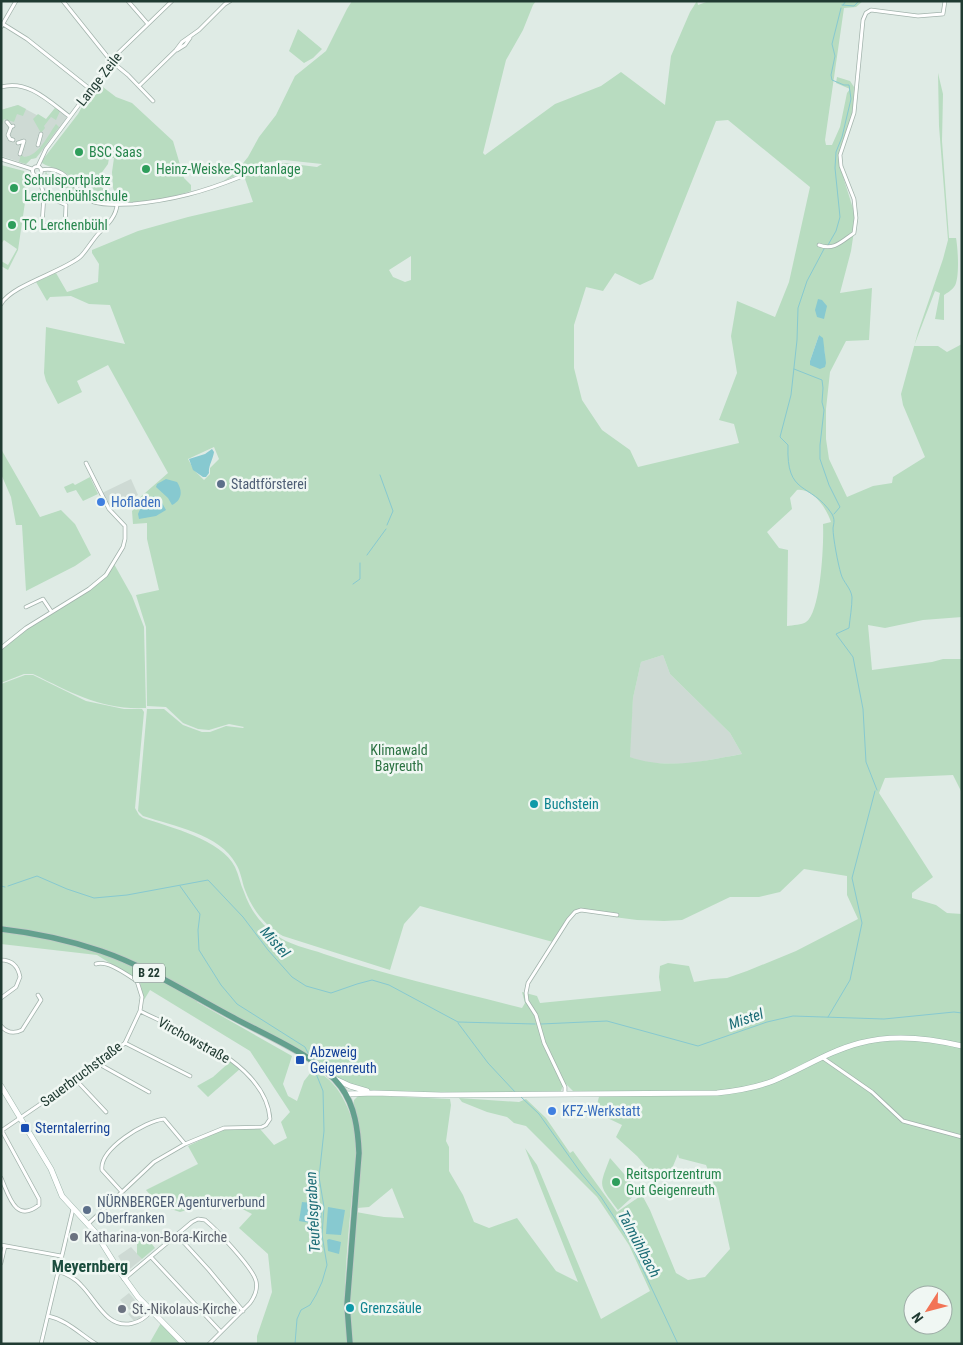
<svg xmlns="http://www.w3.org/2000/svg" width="963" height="1345" viewBox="0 0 963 1345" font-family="'Roboto Condensed',sans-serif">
	<rect width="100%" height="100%" fill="#dfebe5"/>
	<path fill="#cedad4" d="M 18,105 L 46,120 L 55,108 L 67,117 L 43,150 L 36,158 L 31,159 L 26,164 L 1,156 L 1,110 Z
		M 131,479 L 138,495 L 111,510 L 102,493 Z
		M 663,655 L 670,674 L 730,733 L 742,754 L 688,764 L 646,763 L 629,757 L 633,698 L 641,662 Z
		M 131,1247 L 142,1259 L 125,1273 L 118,1263 L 121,1261 L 118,1256 Z
		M 129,1293 L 145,1312 L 145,1315 L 134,1321 L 128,1314 L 131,1311 L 120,1300 Z"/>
	<path fill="#b8dcc0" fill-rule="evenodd" d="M 352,1 L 536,1 L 533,5 L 523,30 L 506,60 L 483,153 L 485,155 L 555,104 L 601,86 L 621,72 L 665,105 L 671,56 L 690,12 L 697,1 L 698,5 L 709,1 L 863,1 L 856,7 L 844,8 L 825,140 L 826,145 L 832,145 L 840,127 L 847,93 L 850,89 L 836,83 L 837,77 L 850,81 L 854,87 L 853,112 L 839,155 L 840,167 L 856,218 L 851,251 L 840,293 L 872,288 L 869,340 L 846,341 L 830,372 L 826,409 L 826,439 L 829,459 L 847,497 L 873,486 L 892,483 L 893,477 L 925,457 L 903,405 L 901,394 L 918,332 L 943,259 L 948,240 L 939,126 L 938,73 L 943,94 L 942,141 L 949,238 L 956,238 C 958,248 960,280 954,287 C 952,290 947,293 944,295 L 944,320 L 935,319 L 940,293 L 935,291 L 914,346 L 938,346 L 947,352 L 962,344 L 962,617 L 923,620 L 885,628 L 868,625 L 872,670 L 932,662 L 943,659 L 962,659 L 962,793 L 953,775 L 885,778 L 879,793 L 933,877 L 912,893 L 912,898 L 936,905 L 947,913 L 962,914 L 962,1344 L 353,1344 L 348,1301 L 356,1212 L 384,1217 L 404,1218 L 392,1188 L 369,1207 L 357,1208 L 360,1159 L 353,1106 L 354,1100 L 359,1095 L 450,1099 L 451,1105 L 446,1141 L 449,1147 L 449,1171 L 463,1195 L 474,1222 L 489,1228 L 517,1218 L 556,1271 L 578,1282 L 525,1148 L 537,1165 L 601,1319 L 650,1291 L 629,1245 L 597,1197 L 526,1126 L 514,1123 L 507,1117 L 487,1112 L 462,1102 L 459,1098 L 519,1102 L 526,1099 L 546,1118 L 570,1153 L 573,1151 L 617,1212 L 642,1195 L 650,1210 L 676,1273 L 688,1280 L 705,1277 L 730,1249 L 718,1194 L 706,1165 L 679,1158 L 678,1154 L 671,1171 L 657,1179 L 637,1156 L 616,1137 L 622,1125 L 595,1112 L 600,1093 L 573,1091 L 564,1082 L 560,1094 L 424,1093 L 373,1091 L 361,1089 L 336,1077 L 320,1062 L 200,997 L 197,1002 L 292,1056 L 283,1084 L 288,1096 L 297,1101 L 304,1081 L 312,1071 C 337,1075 353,1114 356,1137 C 358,1160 353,1183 351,1206 C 348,1234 346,1262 345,1290 C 344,1308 347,1326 348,1344 L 257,1344 L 257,1336 L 272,1292 L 268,1254 L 239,1228 L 252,1214 L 229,1202 L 220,1210 L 211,1203 L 180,1212 L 159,1205 L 146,1190 L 198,1164 L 188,1146 L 224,1129 L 260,1129 L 274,1145 L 287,1138 L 281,1122 L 290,1112 L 250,1051 L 150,990 L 144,1000 L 140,982 L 97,955 L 1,944 L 1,684 L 25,675 L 33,675 L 86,701 L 124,709 L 142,709 L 144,712 L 135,808 L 139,815 L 143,818 C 170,827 222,840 235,867 C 239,875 240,884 244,892 C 250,909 260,924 275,934 C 288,945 308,948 324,954 C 389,976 456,991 522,1008 L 525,1003 L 522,992 L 537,996 L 540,1003 L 661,991 L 659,977 L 660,966 L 668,963 L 689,966 L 694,982 L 712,979 L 727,978 L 747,971 L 796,951 L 858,919 L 847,895 L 847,876 L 804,869 L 780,892 L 759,897 L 730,897 L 682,920 L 664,921 L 637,920 L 614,917 L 610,913 L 581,909 L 575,912 L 553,942 L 420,906 L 404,924 L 390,970 L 283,936 C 265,926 252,909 245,890 C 242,882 241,872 236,864 C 220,834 173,826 143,816 L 138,811 L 147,709 L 164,709 L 183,725 L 202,732 L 210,732 L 226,726 L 243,728 L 244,727 L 229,724 L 209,730 L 198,729 L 183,723 L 166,707 L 147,706 L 146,627 L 136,595 L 159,590 L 147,539 L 147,523 L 133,524 L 132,511 L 135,508 L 137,500 L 168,473 L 108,365 L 77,381 L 82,392 L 58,404 L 46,381 L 44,373 L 46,327 L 125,344 L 110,305 L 89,304 L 71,296 L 50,297 L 47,301 L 36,282 L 56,273 L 67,292 L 98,282 L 99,264 L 92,253 L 92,250 L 138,231 L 188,217 L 253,202 L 244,176 L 245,174 L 264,165 L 285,163 L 317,167 L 322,164 L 284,160 L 263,163 L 222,182 L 236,172 L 248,157 L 259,137 L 276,115 L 295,76 L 326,51 L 347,9 ZM 728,120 L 810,187 L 789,282 L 775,317 L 737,301 L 731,336 L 737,373 L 719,420 L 734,424 L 739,443 L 638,467 L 630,450 L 602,430 L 582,400 L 574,368 L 574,325 L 586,287 L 603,291 L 615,273 L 640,285 L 653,279 L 716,121 ZM 411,256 L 411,280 L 405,282 L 393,277 L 389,270 ZM 819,335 L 824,348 L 825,356 L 810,361 ZM 214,447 L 219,459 L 210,468 L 210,474 L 204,480 L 194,470 L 188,459 ZM 797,490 C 813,488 827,509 831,522 L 823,524 C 824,542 821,612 806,622 C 802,625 793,625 787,626 L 788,550 L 779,548 L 767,532 L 792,509 L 790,498 ZM 663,655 L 670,674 L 730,733 L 742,754 C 704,761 666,770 630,757 L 633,698 L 641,662 ZM 913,1295 L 943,1295 L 943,1325 L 913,1325 Z
		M 298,29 L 322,49 L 313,58 L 304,63 L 289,51 Z
		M 99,84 L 116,97 L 132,103 L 173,141 L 184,178 L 191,185 L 191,191 C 168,199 144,202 119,203 L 113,188 L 112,172 L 114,158 L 109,158 L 108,164 L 95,182 L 115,197 L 116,204 L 97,200 L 92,197 L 94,190 L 90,186 L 85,191 C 77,183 70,175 60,170 C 54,167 47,167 41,162 L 78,114 L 88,96 Z
		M 18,105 L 26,109 L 23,116 L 17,114 L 14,122 L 4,119 L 1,127 L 1,110 Z
		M 55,108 L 60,111 L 56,120 L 51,117 L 44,126 L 45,128 L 41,133 L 33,119 L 38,114 L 46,119 Z
		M 56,124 L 59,127 L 36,158 L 31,159 L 26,164 L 19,162 L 21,154 L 24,157 C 39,156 48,135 56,124 Z
		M 1,165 L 24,171 L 28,182 L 18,250 L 8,270 L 1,266 L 1,261 L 8,265 L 17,249 L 4,240 L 1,244 Z
		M 46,171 L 47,174 L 60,178 L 69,184 L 72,182 L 83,196 L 44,178 Z
		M 1,449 L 40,517 L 61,510 L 75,524 L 91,555 L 75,566 L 26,591 L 22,525 L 16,525 L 11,497 L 1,474 Z
		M 90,477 L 98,494 L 83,501 L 76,490 L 67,493 L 64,487 L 73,483 L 75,485 Z
		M 114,564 L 132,596 L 144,627 L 146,708 C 100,710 73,693 33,674 L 24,674 L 1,683 L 1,648 C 35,618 87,600 114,564 Z
		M 232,1060 L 241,1068 L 208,1097 L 197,1086 L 213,1077 Z
		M 610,1158 L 639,1191 L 618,1210 C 599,1184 598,1189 610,1158 Z
		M 142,1232 L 155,1248 L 142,1259 L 137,1254 L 137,1237 Z
		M 161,1323 L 180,1344 L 149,1344 Z"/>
	<path fill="#87c9d0" d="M 818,299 L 822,300 L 827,306 L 824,319 L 817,317 L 815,310 Z
		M 819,335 L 823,338 L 826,363 L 825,367 L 820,369 L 810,365 L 810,361 Z
		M 212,449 L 214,452 C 213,459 208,467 209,473 L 206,477 L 203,477 L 193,470 L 189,459 L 205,454 Z
		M 166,479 L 177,482 C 183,491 182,500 172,505 L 168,498 L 156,487 L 157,484 Z
		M 154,496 L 161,501 L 166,510 L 156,516 L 139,519 L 138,514 L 141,507 Z
		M 302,1202 L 322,1204 L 321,1225 L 299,1221 Z
		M 328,1207 L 345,1210 L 341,1235 L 326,1234 Z
		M 329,1239 L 341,1242 L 339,1254 L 328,1251 L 327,1240 Z"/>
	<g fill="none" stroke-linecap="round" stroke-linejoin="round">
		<path stroke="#87c9d0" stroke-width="1" d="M 842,5 L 854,6 L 859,1
			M 843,5 L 846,1
			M 828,245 L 836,231 L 840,217 L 835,168 L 836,152 L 842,137 L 851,99 L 849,85 L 844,85 L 832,80 L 831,75 L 835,56 L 832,44 L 841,8
			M 824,249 L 807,281 L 798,308 L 797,340 L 791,395 L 780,437 L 788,445 C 786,497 810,481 832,514 C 835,520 834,522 833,528 C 833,538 838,564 841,574 C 843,582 851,588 852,597 C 852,607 850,618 849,628 L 836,634 L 853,657 L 863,709 L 866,762 L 877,790
			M 794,369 L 822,380 L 823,388 L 822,402 L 824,410 L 820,445 L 820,459 L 829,485 L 840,507 L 834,514
			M 380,475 L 393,511 L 387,525
			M 367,555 L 386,529
			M 353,584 L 360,579 L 360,563
			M 1,886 L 5,887
			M 8,886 L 37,876 L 67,889 L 94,898 L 127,895 L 208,880 L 243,917 L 268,950 L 292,977 L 306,986 L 331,993 L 357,984 L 372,980 L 389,985 L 458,1022 L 535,1024
			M 180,886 L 200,914 L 198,930 L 199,950 L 221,985 L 237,1004 L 305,1047 L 310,1057
			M 828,1017 L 850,980 L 862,923 L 852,878 L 875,791
			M 458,1023 L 488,1063 L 516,1093
			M 541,1024 L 607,1021 L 698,1046 L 767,1022 L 793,1016 L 884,1019 L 954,1012 L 962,1013
			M 312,1065 L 312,1066
			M 521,1097 L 539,1114 L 581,1173 L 601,1197 L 629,1240 L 678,1344
			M 295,1344 L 297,1319 L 301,1310 L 310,1305 L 316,1295 L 322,1282 L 327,1265 L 322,1235 L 324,1207 L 319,1177 L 324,1131 L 323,1091 L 315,1071"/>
		<g stroke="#a2b3ac" stroke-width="4.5">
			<path id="street" d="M 63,1 L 111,61 L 128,75 L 153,101
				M 128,1 L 148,24
				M 3,24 L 27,39 L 90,89
				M 1,27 L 16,1
				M 177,50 L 185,45 L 190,38
				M 139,86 L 176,50 L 182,42 L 199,30 L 225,4 L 230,1
				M 1,87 C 28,79 50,102 70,117
				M 7,122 L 11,127
				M 13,140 L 10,139 L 8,135 L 11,127 L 13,126
				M 18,143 L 24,141 L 20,154
				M 38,145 L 41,134
				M 1,159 L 32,169
				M 38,166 L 46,149 L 116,55 L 172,1
				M32.5 171a4.5 4.5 0 1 1 9 0a4.5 4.5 0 1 1-9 0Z
				M 41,170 C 70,164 75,196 94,202 C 107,206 120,204 133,204 C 173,200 203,192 240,177
				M 38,175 L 44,195 L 42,225 L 65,227 L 66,205 L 44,195
				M 819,245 C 834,251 842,241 854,233 L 856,218 L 854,199 L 841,166 L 840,155 L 854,113 L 863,20 L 866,13 L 871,10 L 918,16 L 943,14 L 945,1
				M 1,304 C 12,285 62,272 80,257 C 85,253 93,239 99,233 C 107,225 116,217 117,205
				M 26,607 L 43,599 L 51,611
				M 1,648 L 26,628 L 89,589 L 106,575 L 123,547 L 125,539 L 125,526 L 109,509 L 86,463
				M 1,960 C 12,960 18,966 20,977 L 16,987 L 1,998
				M 1,1026 C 7,1033 14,1034 22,1030 L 41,1000 L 38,995
				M 125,1043 L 190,1076
				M 823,1058 L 872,1092 L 903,1121 L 962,1137
				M 99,1064 L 149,1092
				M 76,1080 L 106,1112
				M 565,1094 L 565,1087 L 544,1043 L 536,1015 L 527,1001 L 526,993 L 528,983 L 568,920 L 575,912 L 581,910 L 617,915
				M 1,1131 L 99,1064 L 125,1043 L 140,1011 L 142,997 L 137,981 C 127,975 108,960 96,964
				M 1,1178 C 9,1195 15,1224 39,1205 L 39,1199 L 2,1131
				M 122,1192 L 102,1170 C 99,1149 145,1121 164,1119 L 185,1144
				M 88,1224 L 154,1162 L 185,1144 L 224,1128 L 262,1127 L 266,1125 L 270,1119 C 266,1063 182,1032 140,1011
				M 177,1235 L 209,1270 L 243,1311
				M 1,1245 L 61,1256
				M 151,1257 L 221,1332
				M 1,1263 L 5,1246
				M 58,1271 C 67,1274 75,1278 81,1285 C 91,1295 98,1309 109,1318 C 123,1329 141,1324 151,1311
				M 124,1279 L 192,1222 L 198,1219 L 205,1220 C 216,1229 253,1268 256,1281 C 258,1289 255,1296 250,1303 L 209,1344
				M 48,1316 C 67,1320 80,1334 96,1344
				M 41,1344 L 73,1209"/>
		</g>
		<g stroke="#9eb6ac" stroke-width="6">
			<path id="secondary" d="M 335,1079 L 350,1086 L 367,1091
				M 1,1086 L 51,1169 L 62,1196 L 95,1232 L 120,1272 L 138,1297 L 184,1344
				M 346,1094 L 374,1093 L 441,1095 L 717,1093 C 736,1091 755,1088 773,1081 C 802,1069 829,1051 860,1043 C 893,1034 929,1038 962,1046"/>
		</g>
		<g stroke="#c1c8c6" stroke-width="7">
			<path id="primary" d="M 1,929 C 36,933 68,940 101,951 C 148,967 190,995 234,1018 C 267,1036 319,1057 341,1087 C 355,1106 358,1130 359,1153 L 347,1305 L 350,1344"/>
		</g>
		<use href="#street" stroke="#fff" stroke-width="3"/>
		<use href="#secondary" stroke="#fff" stroke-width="5"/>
		<use href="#primary" stroke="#64a08e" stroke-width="5.5"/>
	</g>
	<g fill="#2e9e5b" stroke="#f0f7f3" stroke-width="2">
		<circle cx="79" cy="152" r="5"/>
		<circle cx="146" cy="169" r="5"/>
		<circle cx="14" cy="188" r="5"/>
		<circle cx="12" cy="225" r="5"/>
		<circle cx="616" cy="1182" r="5"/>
	</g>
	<g fill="#5c6f8a" stroke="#f0f7f3" stroke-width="2">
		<circle cx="221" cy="484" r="5"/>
		<circle cx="87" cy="1210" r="5"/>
	</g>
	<g fill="#3f7fe0" stroke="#f0f7f3" stroke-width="2">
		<circle cx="101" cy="502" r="5"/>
		<circle cx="552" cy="1111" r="5"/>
	</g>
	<g fill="#0f9aa8" stroke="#f0f7f3" stroke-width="2">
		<circle cx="534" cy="804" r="5"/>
		<circle cx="350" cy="1308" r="5"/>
	</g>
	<g fill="#1a4fb4" stroke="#f0f7f3" stroke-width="2">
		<rect x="295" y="1055" width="10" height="10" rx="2.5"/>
		<rect x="20" y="1123" width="10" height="10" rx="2.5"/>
	</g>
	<g fill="#6b7280" stroke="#f0f7f3" stroke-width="2">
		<circle cx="74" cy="1237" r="5"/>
		<circle cx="122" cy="1309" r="5"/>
	</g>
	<g text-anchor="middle" stroke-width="5" stroke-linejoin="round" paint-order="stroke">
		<rect fill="#f0f7f3" stroke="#5e736c" stroke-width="1" x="133" y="963.5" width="32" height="19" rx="4"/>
		<g font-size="12" font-weight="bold" fill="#203b32">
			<text x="149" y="977">B 22</text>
		</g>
		<g font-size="14" fill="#203b32" stroke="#f0f7f3">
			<text transform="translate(99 79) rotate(-52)" y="5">Lange Zeile</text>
			<text transform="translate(194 1040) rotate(29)" y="5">Virchowstraße</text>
			<text transform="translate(81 1074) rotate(-37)" y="5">Sauerbruchstraße</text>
		</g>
		<g font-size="14" fill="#27864d" stroke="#f0f7f3" text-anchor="start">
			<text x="89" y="157">BSC Saas</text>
			<text x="156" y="174">Heinz-Weiske-Sportanlage</text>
			<text x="24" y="185">Schulsportplatz<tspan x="24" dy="16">Lerchenbühlschule</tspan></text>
			<text x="22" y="230">TC Lerchenbühl</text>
			<text x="626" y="1179">Reitsportzentrum<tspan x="626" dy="16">Gut Geigenreuth</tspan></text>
		</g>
		<g font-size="14" fill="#4e5e75" stroke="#f0f7f3" text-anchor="start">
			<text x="231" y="489">Stadtförsterei</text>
			<text x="97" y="1207">NÜRNBERGER Agenturverbund<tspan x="97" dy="16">Oberfranken</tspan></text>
		</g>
		<g font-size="14" fill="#366cbe" stroke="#f0f7f3" text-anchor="start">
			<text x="111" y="507">Hofladen</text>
			<text x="562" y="1116">KFZ-Werkstatt</text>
		</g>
		<g font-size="14" fill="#2b7242" stroke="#f0f7f3">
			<text x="399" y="755">Klimawald<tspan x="399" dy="16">Bayreuth</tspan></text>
		</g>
		<g font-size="14" fill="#0d838f" stroke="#f0f7f3" text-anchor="start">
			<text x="544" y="809">Buchstein</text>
			<text x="360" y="1313">Grenzsäule</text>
		</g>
		<g font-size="14" fill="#164399" stroke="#f0f7f3" text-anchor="start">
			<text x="310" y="1057">Abzweig<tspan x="310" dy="16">Geigenreuth</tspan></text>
			<text x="35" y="1133">Sterntalerring</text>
		</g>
		<g font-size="14" fill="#5b616d" stroke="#f0f7f3" text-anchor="start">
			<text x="84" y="1242">Katharina-von-Bora-Kirche</text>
			<text x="132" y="1314">St.-Nikolaus-Kirche</text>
		</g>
		<g font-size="15" font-style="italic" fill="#1b6c76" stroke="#f0f7f3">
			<text transform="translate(275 942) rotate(49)" y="5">Mistel</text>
			<text transform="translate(746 1019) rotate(-19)" y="5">Mistel</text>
			<text transform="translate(313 1212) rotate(-93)" y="5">Teufelsgraben</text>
			<text transform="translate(639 1244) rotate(62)" y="5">Talmühlbach</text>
		</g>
		<g font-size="16" font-weight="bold" fill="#1c4d3e" stroke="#f0f7f3">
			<text x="90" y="1272">Meyernberg</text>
		</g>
	</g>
	<rect width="963" height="1345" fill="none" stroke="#203b32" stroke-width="5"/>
	<g transform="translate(928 1310) rotate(234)"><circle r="24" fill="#f0f7f3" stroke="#9daca6"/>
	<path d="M0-4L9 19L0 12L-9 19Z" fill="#f27456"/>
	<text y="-8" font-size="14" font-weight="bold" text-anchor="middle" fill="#203b32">N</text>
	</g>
</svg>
